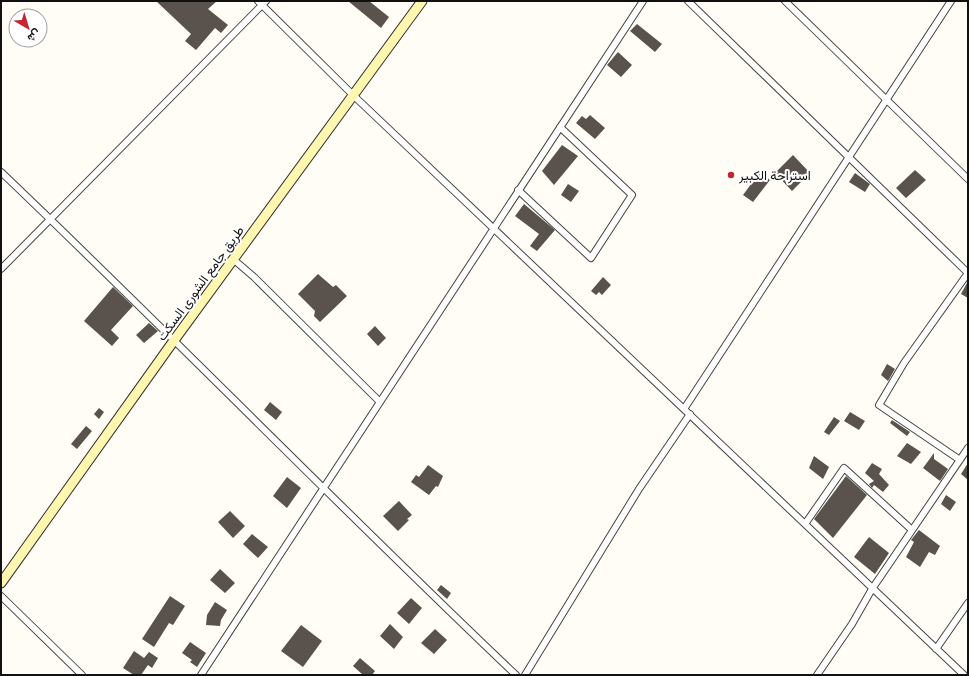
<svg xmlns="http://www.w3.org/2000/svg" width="969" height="676" viewBox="0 0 969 676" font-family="'Times New Roman',Vazirmatn,serif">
	<rect width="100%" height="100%" fill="#fffdf5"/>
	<path fill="#5a524d" d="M 156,1 L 217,1 L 208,9 L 228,25 L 221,33 L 215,28 L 196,50 L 185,41 L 191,34 Z
		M 348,1 L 369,1 L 389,17 L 381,28 Z
		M 637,24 L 662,44 L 655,52 L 630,31 Z
		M 618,52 L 632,65 L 621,77 L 607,65 Z
		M 590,115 L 605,128 L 595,139 L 576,123 L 582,116 L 586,119 Z
		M 562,145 L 578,156 L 554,185 L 542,171 Z
		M 793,155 L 810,173 L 792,191 L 775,173 Z
		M 915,170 L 926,180 L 906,198 L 896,188 Z
		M 760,172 L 770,180 L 753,202 L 743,195 Z
		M 855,173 L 870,184 L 865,192 L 849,182 Z
		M 568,184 L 579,191 L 571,202 L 561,195 Z
		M 524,204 L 555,230 L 537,251 L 530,246 L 539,234 L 515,216 Z
		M 318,274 L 333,287 L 336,285 L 347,296 L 320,322 L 314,316 L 315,311 L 298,294 Z
		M 603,277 L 611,285 L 602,295 L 599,292 L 596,295 L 591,291 Z
		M 968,281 L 968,298 L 961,294 Z
		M 113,287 L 133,306 L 111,330 L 119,338 L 112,346 L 84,321 Z
		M 149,323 L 158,331 L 144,343 L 136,335 Z
		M 375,326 L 386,338 L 378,346 L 367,334 Z
		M 887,364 L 895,369 L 888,381 L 881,375 Z
		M 270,402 L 282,412 L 276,420 L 264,410 Z
		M 99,408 L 104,412 L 99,419 L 94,414 Z
		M 850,412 L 865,421 L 859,430 L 844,421 Z
		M 834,417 L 840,421 L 829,435 L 824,432 Z
		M 892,420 L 910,432 L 907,436 L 890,423 Z
		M 86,426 L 92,431 L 77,449 L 71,444 Z
		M 907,443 L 921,452 L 911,464 L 897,456 Z
		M 934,453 L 934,459 L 948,469 L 940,481 L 923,468 Z
		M 814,456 L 829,467 L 823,479 L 809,468 Z
		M 872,463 L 882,469 L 879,474 L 889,485 L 883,492 L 874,485 L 872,488 L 869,484 L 874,481 L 865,473 Z
		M 968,463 L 968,480 L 961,474 Z
		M 428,465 L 443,476 L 438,487 L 436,486 L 429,495 L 411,482 L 416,475 L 419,477 Z
		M 846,476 L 867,495 L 833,538 L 814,519 Z
		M 287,477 L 301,488 L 287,508 L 273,496 Z
		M 946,495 L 956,502 L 950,511 L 941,504 Z
		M 399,501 L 412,515 L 407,519 L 409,520 L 398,531 L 383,516 Z
		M 230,511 L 245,526 L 233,538 L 218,522 Z
		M 919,530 L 940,546 L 935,555 L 929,552 L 920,567 L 906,557 L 914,542 L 911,540 Z
		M 252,534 L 268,547 L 258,558 L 243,544 Z
		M 869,537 L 889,553 L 875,574 L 854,557 Z
		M 220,569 L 235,583 L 225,593 L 210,580 Z
		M 441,585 L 451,593 L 447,599 L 437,590 Z
		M 170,596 L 185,606 L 173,625 L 169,623 L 154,647 L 142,639 Z
		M 411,598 L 422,608 L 409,624 L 397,613 Z
		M 215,602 L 227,610 L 221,620 L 220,626 L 206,625 L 207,615 Z
		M 390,624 L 403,637 L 394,649 L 380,636 Z
		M 301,625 L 322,641 L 303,667 L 281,651 Z
		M 435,629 L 447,640 L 434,654 L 421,643 Z
		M 190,642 L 206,653 L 197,667 L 190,662 L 192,660 L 182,653 Z
		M 134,651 L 144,658 L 149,652 L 158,658 L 152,668 L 148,665 L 141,675 L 134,675 L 123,668 Z
		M 360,658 L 375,671 L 372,675 L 363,675 L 353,666 Z"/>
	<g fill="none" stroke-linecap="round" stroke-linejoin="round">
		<g stroke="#444" stroke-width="8">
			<path id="street" d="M 258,1 L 354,96 L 964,675
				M 688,1 L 968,273
				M 785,1 L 968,179
				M 1,172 C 175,338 342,510 516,675
				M 518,190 L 591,258 L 632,195 L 560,127
				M 233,259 L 254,277 L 380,402
				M 1,269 L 266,1
				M 684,409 L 951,1
				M 960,460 L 879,405 L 904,363 L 968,273
				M 805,524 L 844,468 L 912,530
				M 1,596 L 82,675
				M 936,649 L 968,603
				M 201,675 L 643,1
				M 525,675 L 639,489 L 690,414
				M 817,675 L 852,624 L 872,589 L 968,448"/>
		</g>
		<g stroke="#333" stroke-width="11">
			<path id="secondary" d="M 1,583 L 175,339 L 422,1"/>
		</g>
		<use href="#street" stroke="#fff" stroke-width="6"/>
		<use href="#secondary" stroke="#fff6b0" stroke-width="9"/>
	</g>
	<circle fill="#c4262e" stroke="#fff" stroke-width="1.5" cx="731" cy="175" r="4"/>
	<g text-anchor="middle" stroke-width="4" stroke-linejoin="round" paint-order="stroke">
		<g font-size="13" fill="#111" stroke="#fff" text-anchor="start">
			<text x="739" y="180">استراحة الكبير</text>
		</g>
		<g font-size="13" fill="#111" stroke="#fff">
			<text transform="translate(200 283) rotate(-54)" y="5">طريق جامع الشورى السكت</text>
		</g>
	</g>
	<rect width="969" height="676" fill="none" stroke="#111111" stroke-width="4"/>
	<g transform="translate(28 28) rotate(142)"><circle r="19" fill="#ffffff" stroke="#a0a0a0"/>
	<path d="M0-3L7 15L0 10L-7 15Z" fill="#c4262e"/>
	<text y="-6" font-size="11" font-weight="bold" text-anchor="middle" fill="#111111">ش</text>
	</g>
</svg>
